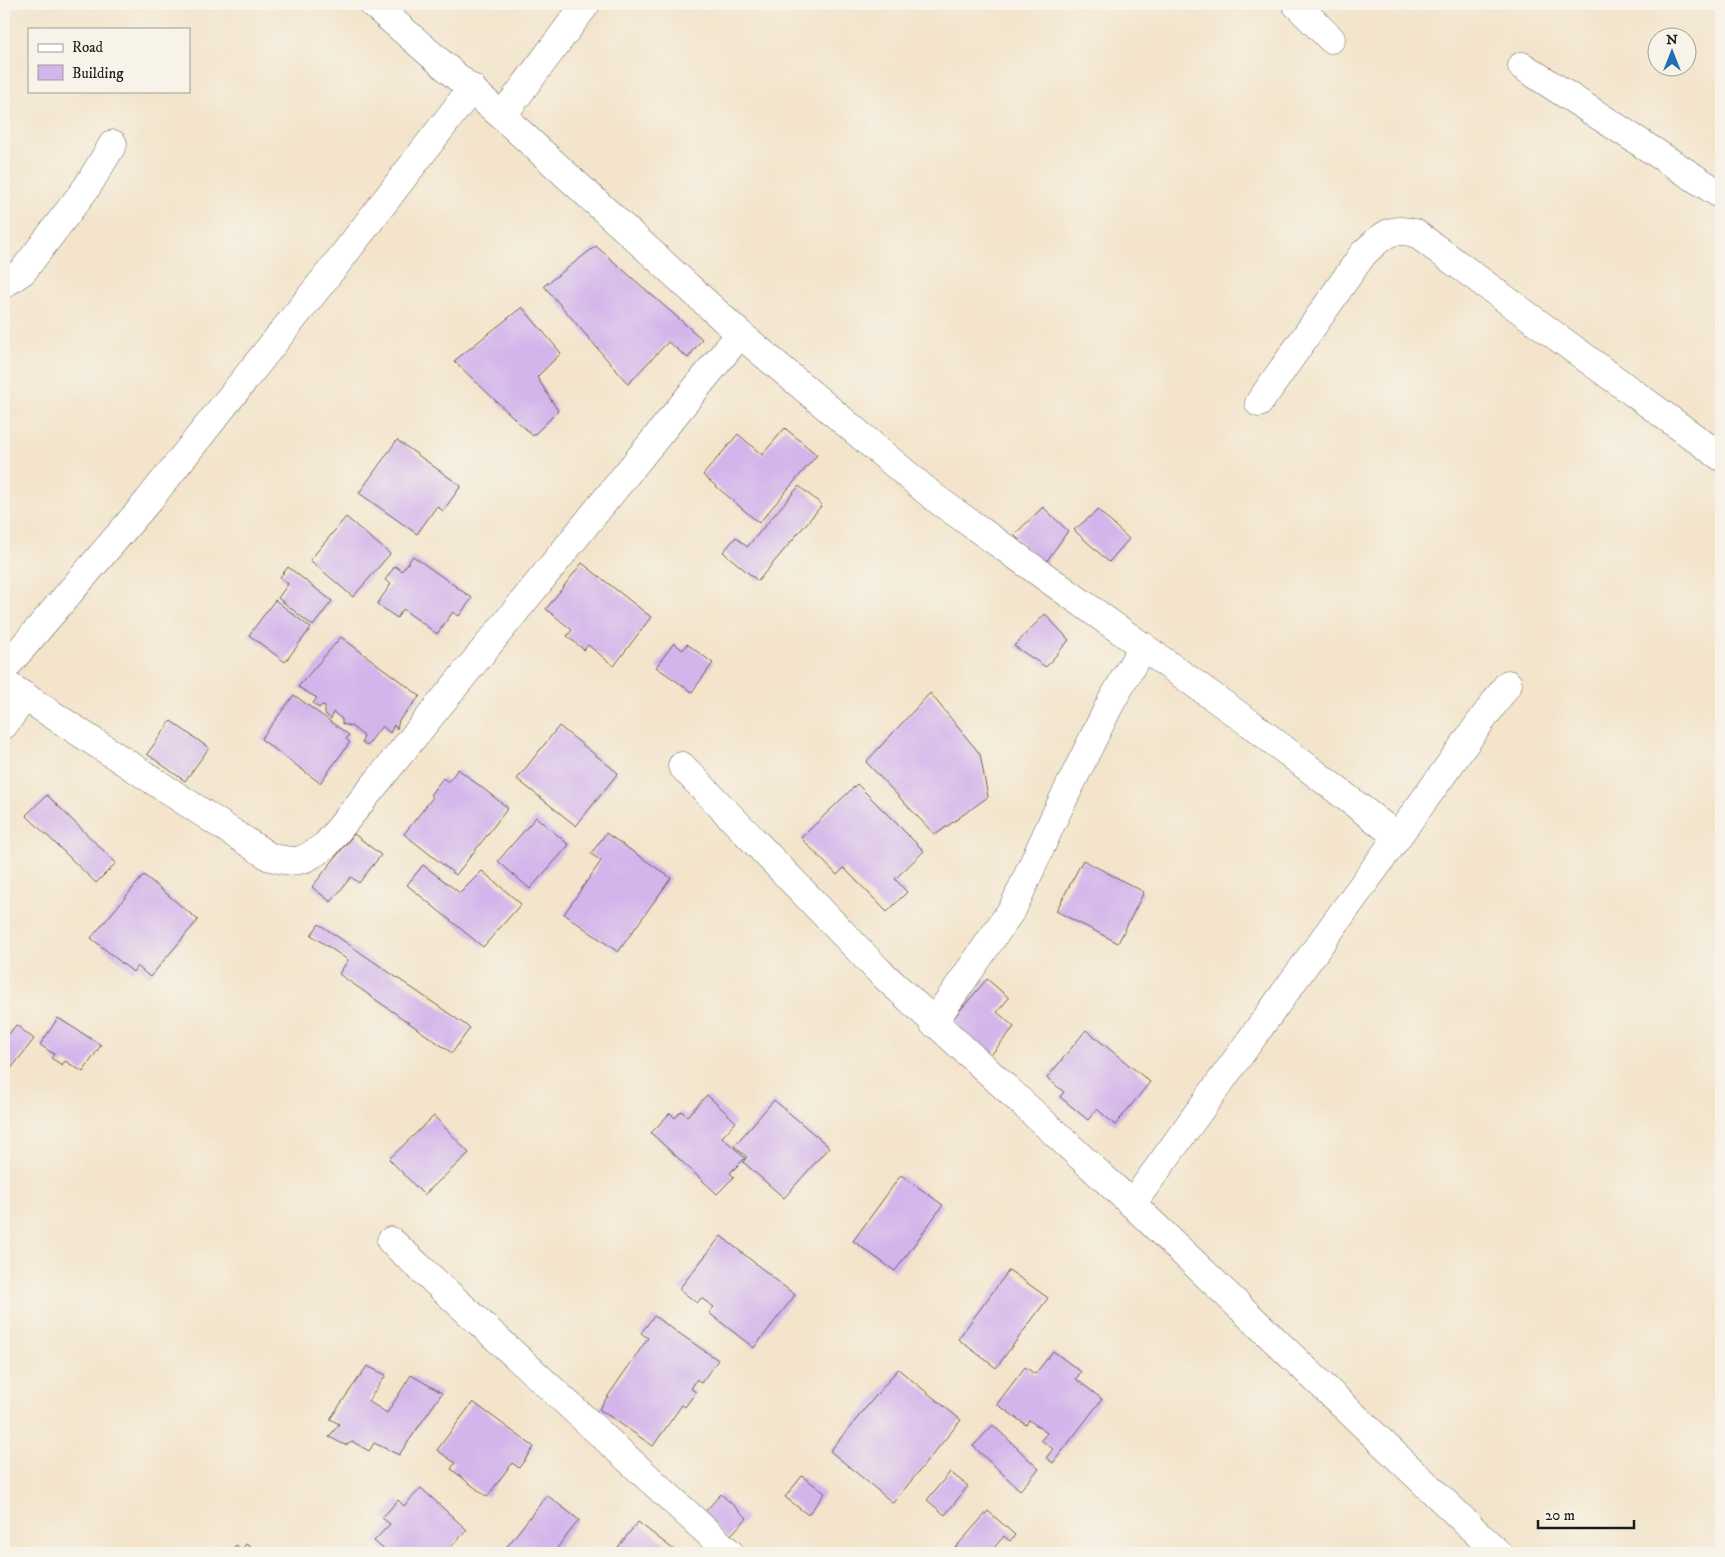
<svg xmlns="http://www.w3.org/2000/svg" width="1725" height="1557" viewBox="0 0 1725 1557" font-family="'IM FELL DW Pica',serif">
	<rect width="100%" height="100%" fill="#f7f3e8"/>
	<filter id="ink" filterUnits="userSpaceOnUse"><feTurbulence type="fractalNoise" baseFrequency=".02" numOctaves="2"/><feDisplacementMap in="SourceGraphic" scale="10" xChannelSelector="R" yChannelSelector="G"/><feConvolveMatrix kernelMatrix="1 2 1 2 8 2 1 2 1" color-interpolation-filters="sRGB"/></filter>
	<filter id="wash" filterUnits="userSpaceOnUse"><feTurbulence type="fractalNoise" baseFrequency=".0096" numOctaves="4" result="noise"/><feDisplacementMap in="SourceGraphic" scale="20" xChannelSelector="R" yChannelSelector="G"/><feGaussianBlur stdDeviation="1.12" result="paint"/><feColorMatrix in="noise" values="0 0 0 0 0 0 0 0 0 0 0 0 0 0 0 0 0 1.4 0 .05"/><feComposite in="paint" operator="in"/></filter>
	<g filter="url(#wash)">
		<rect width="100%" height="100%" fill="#f3e4cb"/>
		<g id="blocks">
			<path fill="#d3b5eb" d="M 596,246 L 702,339 L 688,358 L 668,342 L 628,384 L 544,286 Z
				M 522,307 L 561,353 L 537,377 L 558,411 L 533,436 L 454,361 Z
				M 785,428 L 817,455 L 759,523 L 703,475 L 738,434 L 762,455 Z
				M 397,440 L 461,486 L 443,511 L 437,506 L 417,534 L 359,493 Z
				M 799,486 L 822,505 L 758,581 L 723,552 L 736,537 L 747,547 Z
				M 1043,507 L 1068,531 L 1044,565 L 1014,535 Z
				M 1098,510 L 1129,539 L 1109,562 L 1074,530 Z
				M 346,517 L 390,554 L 353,597 L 310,560 Z
				M 413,556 L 472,598 L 459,616 L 453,612 L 437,634 L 403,609 L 397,618 L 377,604 L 391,584 L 385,580 L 395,566 L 402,571 Z
				M 582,563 L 651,617 L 614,666 L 588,645 L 584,650 L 567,636 L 572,630 L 546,609 Z
				M 288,567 L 332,601 L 313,626 L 278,598 L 288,584 L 280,577 Z
				M 275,600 L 311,628 L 285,662 L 249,635 Z
				M 1045,614 L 1069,640 L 1046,667 L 1014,646 Z
				M 341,637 L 420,696 L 399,720 L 397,729 L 394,725 L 390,733 L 382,726 L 367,746 L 362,742 L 364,736 L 351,726 L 342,724 L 342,719 L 333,712 L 331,719 L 325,714 L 325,706 L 322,705 L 319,708 L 313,703 L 317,698 L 298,687 Z
				M 674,643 L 683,650 L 687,644 L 713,663 L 692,692 L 656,667 Z
				M 930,693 L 980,754 L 988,797 L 935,835 L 866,762 Z
				M 294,695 L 349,735 L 346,739 L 350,742 L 320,783 L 261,739 Z
				M 171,721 L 209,748 L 185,781 L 147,754 Z
				M 559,726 L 618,773 L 576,826 L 517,779 Z
				M 458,769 L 508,808 L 456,875 L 404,834 L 433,797 L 430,795 L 443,778 L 448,782 Z
				M 857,784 L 924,851 L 895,879 L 907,892 L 887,912 L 844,868 L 837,875 L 801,838 Z
				M 47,795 L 116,863 L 96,883 L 26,815 Z
				M 536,817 L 569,845 L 530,889 L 498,861 Z
				M 606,833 L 671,878 L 618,952 L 564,914 L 601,861 L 591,854 Z
				M 354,834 L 381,855 L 359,883 L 351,877 L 331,902 L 312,887 Z
				M 1083,860 L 1144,892 L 1118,943 L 1056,911 Z
				M 423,865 L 460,893 L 482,871 L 521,904 L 483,947 L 407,885 Z
				M 144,875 L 198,920 L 150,977 L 137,966 L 133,972 L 91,938 Z
				M 319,924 L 470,1028 L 452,1053 L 339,974 L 348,960 L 311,935 Z
				M 987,979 L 1009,998 L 997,1012 L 1014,1027 L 991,1055 L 951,1021 Z
				M 58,1018 L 101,1045 L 83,1072 L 65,1061 L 62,1065 L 51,1058 L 54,1054 L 40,1045 Z
				M 16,1025 L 34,1039 L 10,1070 L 4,1065 L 4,1040 Z
				M 1086,1030 L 1150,1082 L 1115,1125 L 1097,1109 L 1088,1120 L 1060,1097 L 1064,1092 L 1047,1078 Z
				M 707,1095 L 736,1122 L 722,1137 L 745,1158 L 730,1173 L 734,1177 L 717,1194 L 651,1133 L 670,1113 L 675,1118 L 681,1111 L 687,1116 Z
				M 774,1100 L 829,1147 L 784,1198 L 743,1162 L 747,1157 L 734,1146 Z
				M 434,1116 L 469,1153 L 424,1195 L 389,1159 Z
				M 901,1175 L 943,1205 L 895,1271 L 853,1241 Z
				M 721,1236 L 795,1295 L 754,1348 L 709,1313 L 714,1307 L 701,1298 L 697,1303 L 679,1289 Z
				M 1009,1270 L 1048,1298 L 996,1368 L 958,1339 Z
				M 654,1316 L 718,1360 L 701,1383 L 697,1379 L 691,1389 L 696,1392 L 685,1407 L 682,1405 L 653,1446 L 599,1409 L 648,1338 L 641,1333 Z
				M 1053,1351 L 1081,1372 L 1076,1379 L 1102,1399 L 1053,1463 L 1046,1458 L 1053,1449 L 1041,1440 L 1047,1433 L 1029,1420 L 1026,1425 L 997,1404 L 1025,1367 L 1035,1374 Z
				M 367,1366 L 386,1375 L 368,1401 L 387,1413 L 411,1375 L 442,1393 L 399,1455 L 374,1443 L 369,1451 L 353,1442 L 345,1445 L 329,1437 L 339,1424 L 330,1419 Z
				M 898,1369 L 961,1420 L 893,1503 L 830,1451 Z
				M 473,1402 L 534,1447 L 519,1468 L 512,1463 L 487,1497 L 451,1469 L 455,1463 L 437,1450 Z
				M 993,1425 L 1039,1469 L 1020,1490 L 973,1446 Z
				M 950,1472 L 968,1486 L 945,1515 L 927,1500 Z
				M 802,1476 L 825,1493 L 808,1515 L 785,1497 Z
				M 421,1488 L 467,1530 L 445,1553 L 388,1553 L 374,1541 L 390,1524 L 382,1518 L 398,1500 L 404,1506 Z
				M 721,1494 L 747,1518 L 728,1538 L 702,1515 Z
				M 547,1495 L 579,1520 L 553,1553 L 502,1553 Z
				M 988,1511 L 1015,1535 L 1010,1541 L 1004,1536 L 993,1549 L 999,1553 L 960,1553 L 955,1548 Z
				M 638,1522 L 678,1553 L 613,1553 Z
				M 246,1544 L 259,1553 L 230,1553 L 236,1545 L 242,1550 Z"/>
		</g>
	</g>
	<g filter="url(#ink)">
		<use href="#blocks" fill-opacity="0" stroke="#676259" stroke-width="1"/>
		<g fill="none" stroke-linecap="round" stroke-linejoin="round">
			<g stroke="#676259" stroke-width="29">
				<path id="minor" d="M 373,4 L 502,116 L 740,334 L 935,498 L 1251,724 L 1398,837
					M 1296,4 L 1331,39
					M 1522,66 L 1721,195
					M 502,116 L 586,4
					M 4,284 L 23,271 L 87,187 L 113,144
					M 1259,403 L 1363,254 C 1382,237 1388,226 1415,233 L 1721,457
					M 4,669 L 148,501 L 338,262 L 472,88
					M 4,683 L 270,857 C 299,864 302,862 326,845 L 740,334
					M 4,725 L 25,696
					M 682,766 L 879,971 L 1132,1204 L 1498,1553
					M 933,1023 L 1013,908 L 1053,820 L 1110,704 L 1143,646
					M 1132,1204 L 1508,684
					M 391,1241 L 730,1553"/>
			</g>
			<use href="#minor" stroke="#fff" stroke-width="28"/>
		</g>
	</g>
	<rect width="1725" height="1557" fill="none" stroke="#f7f3e8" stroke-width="20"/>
	<rect x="28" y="28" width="162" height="65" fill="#f7f3e8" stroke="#9f9d96"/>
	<rect x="38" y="44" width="25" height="8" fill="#ffffff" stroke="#9f9d96"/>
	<text x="72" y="52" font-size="15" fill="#1c1c1c">Road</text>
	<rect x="38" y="65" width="25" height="15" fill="#d3b5eb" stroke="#9f9d96"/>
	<text x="72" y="78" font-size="15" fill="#1c1c1c">Building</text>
	<g transform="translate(1672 52)"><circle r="24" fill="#f7f3e8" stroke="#9f9d96"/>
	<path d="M0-4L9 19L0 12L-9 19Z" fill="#1f6fb2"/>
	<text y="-8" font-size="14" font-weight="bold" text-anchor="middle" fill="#1c1c1c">N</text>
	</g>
	<path d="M1538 1520v8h96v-8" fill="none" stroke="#1c1c1c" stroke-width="2.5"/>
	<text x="1545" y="1520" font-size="15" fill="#1c1c1c" stroke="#f7f3e8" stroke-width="4" paint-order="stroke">20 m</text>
</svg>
